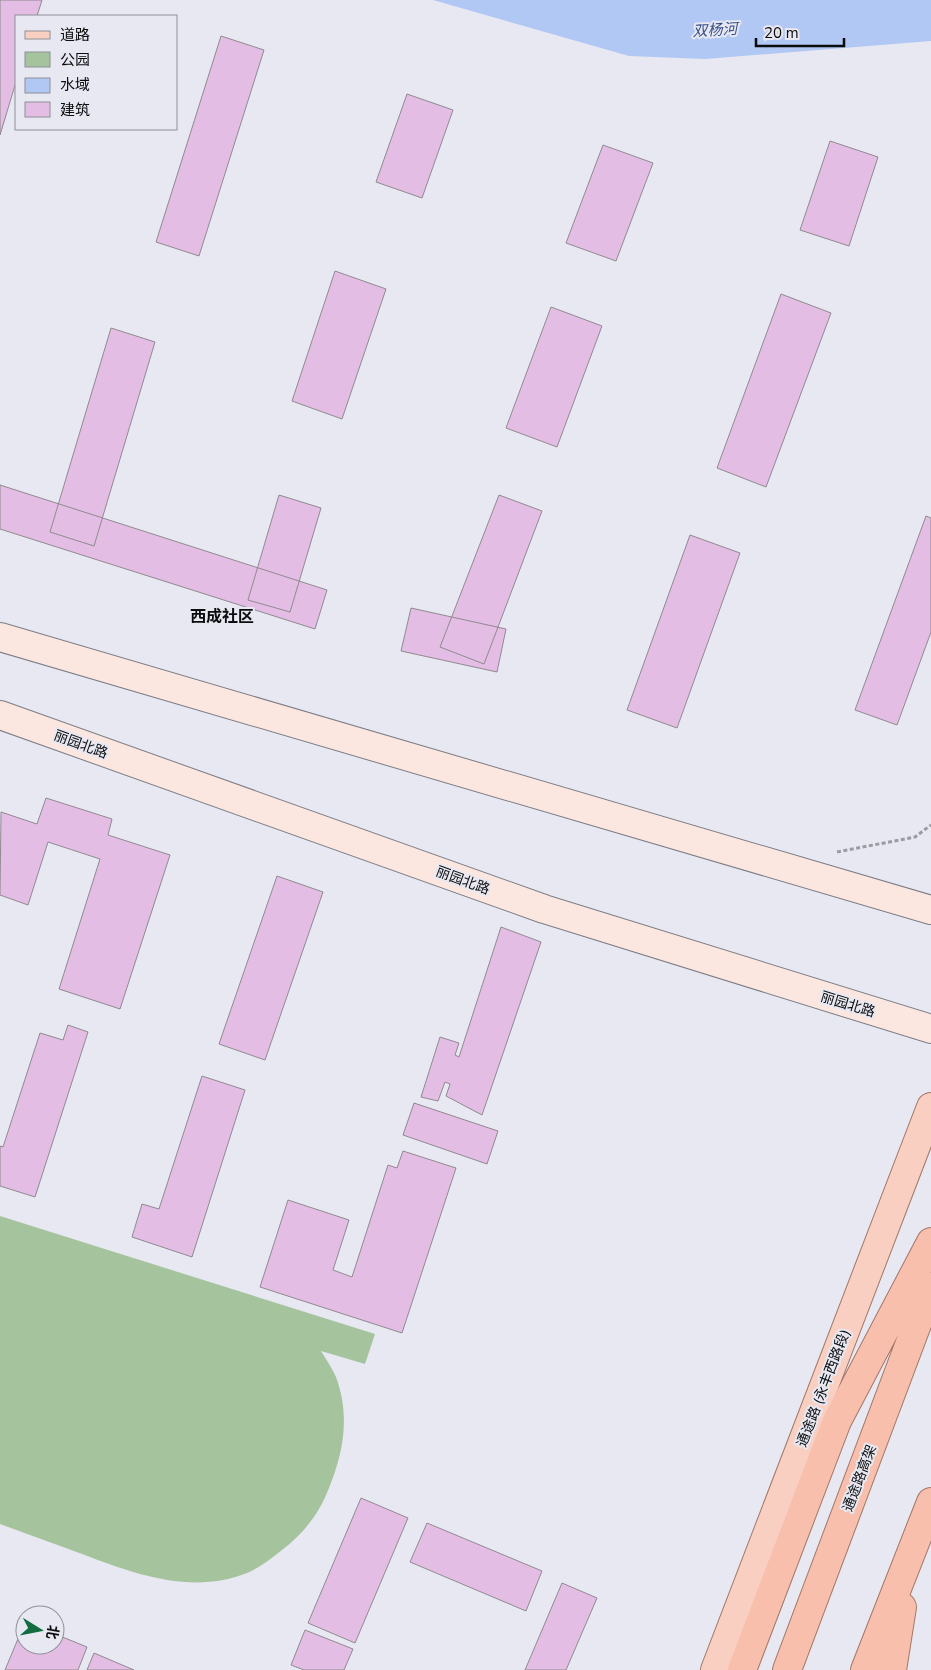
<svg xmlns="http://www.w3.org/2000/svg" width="931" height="1670" viewBox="0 0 931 1670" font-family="'Nunito Sans','Noto Sans SC',sans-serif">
	<rect width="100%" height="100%" fill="#e7e8f1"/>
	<path fill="#a5c49d" d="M 0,1216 L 375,1334 L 365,1364 L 321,1351 C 326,1359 332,1368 336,1377 C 350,1415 344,1451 329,1488 C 319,1514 304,1533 282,1550 C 272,1558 259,1568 247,1573 C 192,1595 134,1574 82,1554 C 55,1544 27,1534 0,1524 Z"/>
	<path fill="#b1c7f4" d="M 433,0 L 931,0 L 931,41 L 705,59 L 629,56 Z"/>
	<path fill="#e3bde3" stroke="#908a90" d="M 0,0 L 42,0 L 37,16 L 16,16 L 16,82 L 0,135 Z
		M 221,36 L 264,50 L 199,256 L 156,242 Z
		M 407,94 L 453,110 L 422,198 L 376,182 Z
		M 830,141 L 878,157 L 849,246 L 800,230 Z
		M 603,145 L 653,163 L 616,261 L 566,243 Z
		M 335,271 L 386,289 L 342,419 L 292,401 Z
		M 781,294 L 831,313 L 766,487 L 717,468 Z
		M 551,307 L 602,326 L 557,447 L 506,428 Z
		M 111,328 L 155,342 L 94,546 L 50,532 Z
		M 0,485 L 327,590 L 315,629 L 0,529 Z
		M 279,495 L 321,508 L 290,612 L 248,600 Z
		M 499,495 L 542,511 L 484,664 L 440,647 Z
		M 926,516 L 931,518 L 931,632 L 897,725 L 855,710 Z
		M 690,535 L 740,553 L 677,728 L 627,710 Z
		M 411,608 L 506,629 L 497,672 L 401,651 Z
		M 46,798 L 112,819 L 108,835 L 170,855 L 120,1009 L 59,989 L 100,859 L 48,842 L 28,905 L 0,895 L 1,812 L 37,824 Z
		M 277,876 L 323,892 L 265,1060 L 219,1044 Z
		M 501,927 L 541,942 L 482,1115 L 446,1096 L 450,1084 L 445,1082 L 438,1101 L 421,1097 L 440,1037 L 459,1043 L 455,1055 L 459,1057 Z
		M 68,1025 L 88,1032 L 35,1197 L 0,1186 L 0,1146 L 3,1147 L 40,1033 L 63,1040 Z
		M 202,1076 L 245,1090 L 192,1257 L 132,1237 L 142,1204 L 159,1209 Z
		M 414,1103 L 498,1131 L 487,1164 L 403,1135 Z
		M 403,1151 L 456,1168 L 402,1333 L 260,1287 L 288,1200 L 349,1220 L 333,1270 L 352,1277 L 388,1165 L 397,1168 Z
		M 361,1498 L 408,1518 L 355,1643 L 308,1623 Z
		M 427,1523 L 542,1571 L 526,1611 L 410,1562 Z
		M 562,1583 L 597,1598 L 566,1670 L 525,1670 Z
		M 25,1622 L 25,1645 L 55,1645 L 55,1634 L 87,1647 L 78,1670 L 5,1670 Z
		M 305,1630 L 353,1649 L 344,1670 L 304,1670 L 291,1665 Z
		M 94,1653 L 134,1670 L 87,1670 Z"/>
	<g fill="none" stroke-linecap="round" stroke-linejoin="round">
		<g stroke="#7c7d85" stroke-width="30">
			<path id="secondary" d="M 0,637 L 931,910
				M 0,715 L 544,909 L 931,1029"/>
		</g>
		<g stroke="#a37667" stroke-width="30">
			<path id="primary" d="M 715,1670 L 931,1107"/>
		</g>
		<g stroke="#a37667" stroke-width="30">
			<path id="trunk" d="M 742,1670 L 837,1421 L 931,1242
				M 787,1670 L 931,1287
				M 865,1670 L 931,1502
				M 892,1670 L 902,1607"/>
		</g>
		<path stroke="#9b9ca2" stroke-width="3" stroke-dasharray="4 2.5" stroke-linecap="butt" d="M 837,852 L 915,837 L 931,825"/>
		<use href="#secondary" stroke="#fce7e0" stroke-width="28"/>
		<use href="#primary" stroke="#f9cfc1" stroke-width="28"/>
		<use href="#trunk" stroke="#f7bfac" stroke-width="28"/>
	</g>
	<g text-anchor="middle" stroke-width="4" stroke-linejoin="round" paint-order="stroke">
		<g font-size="14" fill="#0b0c0e" stroke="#e7e8f1">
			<text transform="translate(81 744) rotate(20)" y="5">丽园北路</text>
			<text transform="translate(463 880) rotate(20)" y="5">丽园北路</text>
			<text transform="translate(848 1004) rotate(17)" y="5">丽园北路</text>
			<text transform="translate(823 1388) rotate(-69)" y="5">通途路 (永丰西路段)</text>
			<text transform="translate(859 1478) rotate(-69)" y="5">通途路高架</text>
		</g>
		<g font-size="15" font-style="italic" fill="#375088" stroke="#e7e8f1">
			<text transform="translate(715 30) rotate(-3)" y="5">双杨河</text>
		</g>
		<g font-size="16" font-weight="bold" fill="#0b0c0e" stroke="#e7e8f1">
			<text x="222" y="622">西成社区</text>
		</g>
	</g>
	<rect x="15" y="15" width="162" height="115" fill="#e7e8f1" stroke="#8f9096"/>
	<rect x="25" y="31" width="25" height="8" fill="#f9cfc1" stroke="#8f9096"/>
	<text x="60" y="40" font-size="15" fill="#0b0c0e">道路</text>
	<rect x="25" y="52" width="25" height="15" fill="#a5c49d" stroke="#8f9096"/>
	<text x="60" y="65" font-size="15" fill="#0b0c0e">公园</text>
	<rect x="25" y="78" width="25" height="15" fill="#b1c7f4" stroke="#8f9096"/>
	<text x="60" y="90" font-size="15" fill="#0b0c0e">水域</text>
	<rect x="25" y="102" width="25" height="15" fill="#e3bde3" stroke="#8f9096"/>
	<text x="60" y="115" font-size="15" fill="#0b0c0e">建筑</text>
	<g transform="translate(40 1630) rotate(100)"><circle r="24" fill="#e7e8f1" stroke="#8f9096"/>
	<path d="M0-4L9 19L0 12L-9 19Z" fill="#116d40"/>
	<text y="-8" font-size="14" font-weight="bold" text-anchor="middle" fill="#0b0c0e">北</text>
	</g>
	<path d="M756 38v8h88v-8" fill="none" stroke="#0b0c0e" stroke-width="2.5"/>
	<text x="764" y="38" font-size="15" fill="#0b0c0e" stroke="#e7e8f1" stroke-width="4" paint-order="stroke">20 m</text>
</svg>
